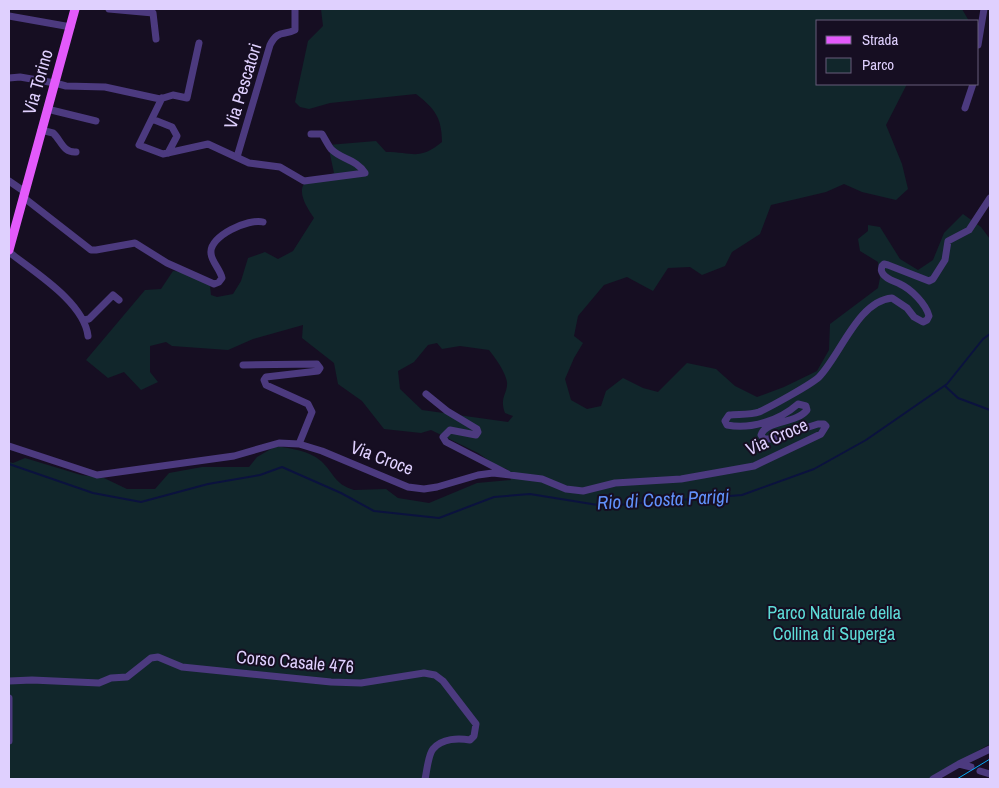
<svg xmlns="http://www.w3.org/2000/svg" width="999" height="788" viewBox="0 0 999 788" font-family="'Archivo Narrow',sans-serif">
	<rect width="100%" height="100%" fill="#160e22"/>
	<path fill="#11262b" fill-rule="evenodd" d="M 321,9 L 962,9 L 969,21 L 818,21 L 818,84 L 907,84 L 886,125 L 902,164 L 908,189 L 896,200 L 862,192 L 844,184 L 826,192 L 771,205 L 760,234 L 732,252 L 725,266 L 702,275 L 690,267 L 668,268 L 653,291 L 627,277 L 604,285 L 578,316 L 574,336 L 583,343 L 574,358 L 565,379 L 571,400 L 587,409 L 601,406 L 606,391 L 623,378 L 643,388 L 658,392 L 687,363 L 716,369 L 735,386 L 757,397 L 784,387 L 817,371 L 829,350 L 830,324 L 878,288 L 880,278 L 878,262 L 860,251 L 858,239 L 868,231 L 868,225 L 880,227 L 900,259 L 918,270 L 933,260 L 944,233 L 963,214 L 981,227 L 990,239 L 990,744 L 928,779 L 9,779 L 9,462 L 13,463 L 25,458 L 81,475 L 104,478 L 127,489 L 155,489 L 169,473 L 202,467 L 249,467 L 257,457 L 276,446 C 292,449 308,450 321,461 C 334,473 334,484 354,490 L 386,489 L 398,498 L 429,503 L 477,483 L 511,480 L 507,469 L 497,466 L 478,453 L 431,430 L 421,433 L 384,429 L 362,401 L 338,384 L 334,363 L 302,338 L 303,325 L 253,339 L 228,350 L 172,346 L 166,342 L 150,346 L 150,372 L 158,382 L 141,390 L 124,372 L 108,378 L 86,360 L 145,290 L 161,289 L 173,271 L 197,273 L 210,286 L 211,295 L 217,297 L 233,294 L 241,281 L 248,258 L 265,252 L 278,259 L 293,251 L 314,218 C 306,206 293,187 311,178 C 318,175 327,176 334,173 L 328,145 L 376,141 L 386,152 C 413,152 419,161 442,142 C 442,117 434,108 416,94 L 330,103 L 309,109 L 300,107 L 295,102 L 308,41 L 323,26 ZM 437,343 L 442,349 L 460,346 L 489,350 C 496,359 505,371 507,382 C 508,394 499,397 505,413 L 513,416 L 508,422 L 422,410 L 400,389 L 398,371 L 414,362 L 428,345 Z"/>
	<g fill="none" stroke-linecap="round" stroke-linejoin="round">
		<path stroke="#0b123e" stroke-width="2" d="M 945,386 L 958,398 L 990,410
			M 9,464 L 93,493 L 141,502 L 208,484 L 260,475 L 282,467 L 341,493 L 374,511 L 439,518 L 494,497 L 530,494 L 604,506 L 742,495 L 814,469 L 866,440 L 947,384 L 983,339 L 990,334"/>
		<path stroke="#4c3a7f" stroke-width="7" d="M 109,9 L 153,13 L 156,39
			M 9,16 L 71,27
			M 978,45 L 984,9
			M 9,78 L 20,77 L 55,83 L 66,86 L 105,87 L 160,99 L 173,95 L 187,98 L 199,43
			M 162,98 L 139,145 L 163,154 L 208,144 L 249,163 L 280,167 L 304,181 L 365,173 C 356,159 342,160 331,149 C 328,145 325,139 322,134 L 311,134
			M 965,108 L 973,84
			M 47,109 L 96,121
			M 152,119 L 172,127 L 177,136 L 168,153
			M 41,130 L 53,133 C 61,140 63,153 76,152
			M 237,157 L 270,45 C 278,29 284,36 295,30 L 295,9
			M 9,181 L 25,192
			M 23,197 L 91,250 L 96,250 L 135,243 L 167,263 L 214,284 L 219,282 L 222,278 C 220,269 211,261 211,253 C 209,236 249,218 263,222
			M 9,252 C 34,272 84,302 88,336
			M 84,320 L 89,319 L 113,295 L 119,300
			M 243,365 L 317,364 L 320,368 L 318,371 L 266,377 L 264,380 L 266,385 L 308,404 L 312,412 L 299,444
			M 426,394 L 447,411 L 477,429 L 478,432 L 476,435 L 450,430 L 443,437 L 446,442 L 508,474
			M 9,446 L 97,475 L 234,456 L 279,443 L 299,444 L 322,451 L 408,487 L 424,489 L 437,487 L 478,475 L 493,473 L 542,479 L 566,489 L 583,491 L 615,483 L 681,479 L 754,466 L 821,434 L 826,426 L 824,424 L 818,424 L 771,439 L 764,439 L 761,435 C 766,420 796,424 807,410 L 806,406 L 798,404 C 780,420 751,430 727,425 L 725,421 L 729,415 C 738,414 751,415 759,412 C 770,407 812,384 819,377 C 841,354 858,301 892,298 L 907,308 L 914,317 L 923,322 L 927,320 L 929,316 C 926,304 911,289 900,284 C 895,281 887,280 883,274 C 881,271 881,270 882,266 L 884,264 L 888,265 L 929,281 L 933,279 L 945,260 L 948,241 L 969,230 L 990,198
			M 9,681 L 32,680 L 99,683 L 111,678 L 127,677 L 151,658 L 158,657 L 182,667 L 331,682 L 361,683 L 424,673 L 435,675 L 443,681 L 476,724 L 474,736 L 470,740 C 459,738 442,738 433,749 C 428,755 427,771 425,779
			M 9,698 L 9,741
			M 959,764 L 971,767
			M 980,771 L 990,774
			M 933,779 L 959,764 L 990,749"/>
		<path stroke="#e35afb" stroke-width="9" d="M 9,250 L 75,9"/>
		<path stroke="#06a7f3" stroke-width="1" d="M 957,779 L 990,759"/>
	</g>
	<g text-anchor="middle" stroke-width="4" stroke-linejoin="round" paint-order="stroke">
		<g font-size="18" fill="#dfd0fe" stroke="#160e22">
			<text transform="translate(38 82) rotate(-74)" y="6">Via Torino</text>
			<text transform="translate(243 86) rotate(-73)" y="6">Via Pescatori</text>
			<text transform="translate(777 437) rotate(-24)" y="6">Via Croce</text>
			<text transform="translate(382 458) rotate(21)" y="6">Via Croce</text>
			<text transform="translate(295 662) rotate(5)" y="6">Corso Casale 476</text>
		</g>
		<g font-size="18" fill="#5edcd8" stroke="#160e22">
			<text x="834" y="619">Parco Naturale della<tspan x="834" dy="21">Collina di Superga</tspan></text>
		</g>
		<g font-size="19" font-style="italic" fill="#6191fb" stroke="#160e22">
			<text transform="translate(663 499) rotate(-3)" y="7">Rio di Costa Parigi</text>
		</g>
	</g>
	<rect width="999" height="788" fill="none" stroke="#dfd0fe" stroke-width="20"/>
	<rect x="816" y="20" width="162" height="65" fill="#160e22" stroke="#665c7a"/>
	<rect x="826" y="36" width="25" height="8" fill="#e35afb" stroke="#665c7a"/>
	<text x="862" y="45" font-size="15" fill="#dfd0fe">Strada</text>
	<rect x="826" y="58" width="25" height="15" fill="#11262b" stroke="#665c7a"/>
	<text x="862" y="70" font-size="15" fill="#dfd0fe">Parco</text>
</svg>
